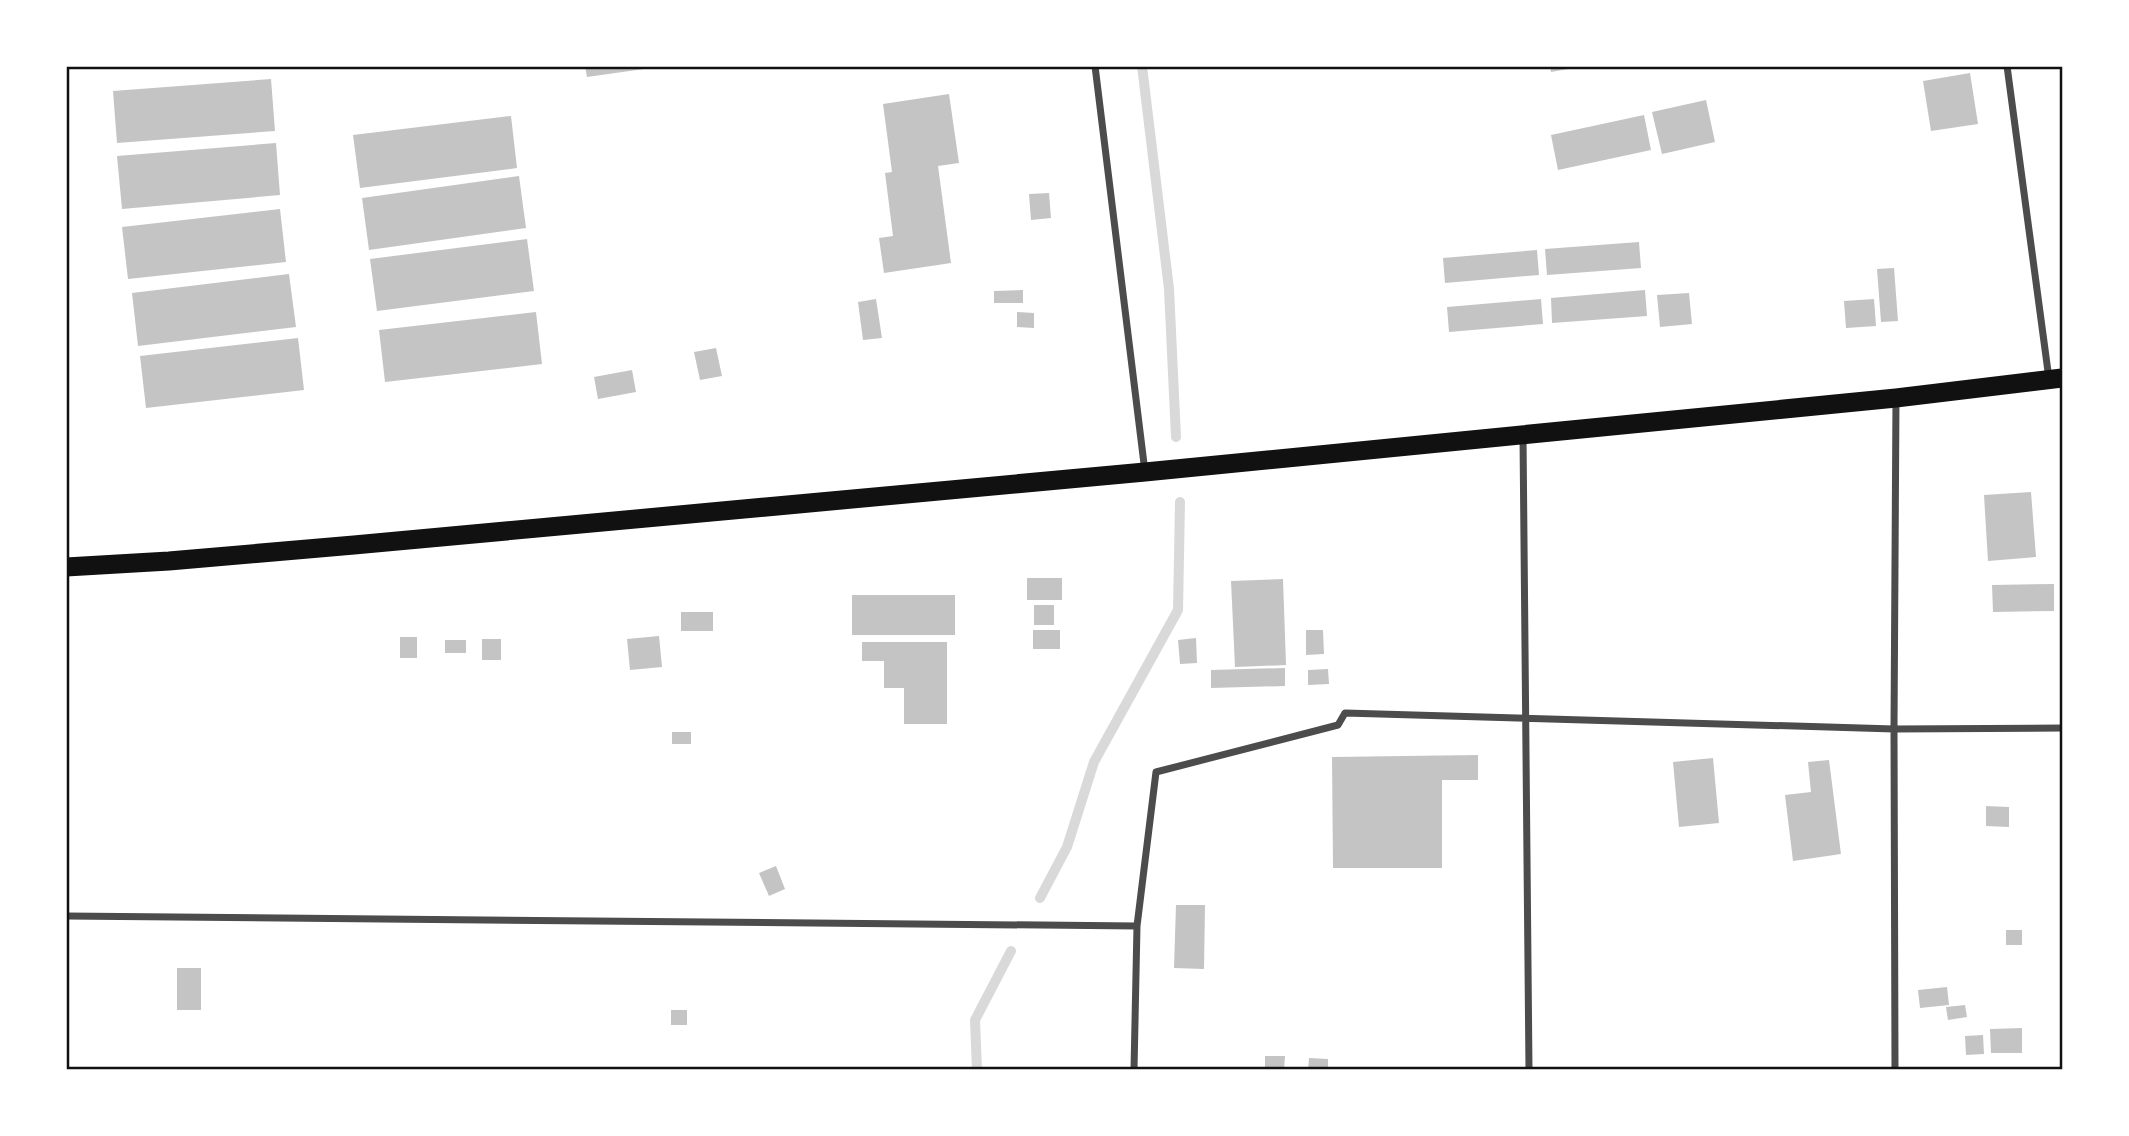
<svg xmlns="http://www.w3.org/2000/svg" width="2129" height="1136" viewBox="0 0 2129 1136" font-family="'Roboto Condensed',sans-serif">
	<rect width="100%" height="100%" fill="#fff"/>
	<g fill="none" stroke-linecap="round" stroke-linejoin="round">
		<path stroke="#d9d9d9" stroke-width="10" d="M 1142,66 L 1169,289 L 1176,437
			M 1040,898 L 1067,847 L 1094,762 L 1178,610 L 1180,502
			M 977,1070 L 975,1020 L 1011,951"/>
	</g>
	<path fill="#c4c4c4" d="M 585,66 L 651,66 L 651,68 L 587,77 Z
		M 1550,66 L 1574,66 L 1574,68 L 1551,72 Z
		M 1970,73 L 1978,124 L 1931,131 L 1923,81 Z
		M 271,79 L 275,131 L 117,143 L 113,91 Z
		M 949,94 L 959,163 L 938,166 L 951,263 L 884,273 L 879,238 L 893,236 L 885,173 L 892,172 L 883,104 Z
		M 1706,100 L 1715,142 L 1662,154 L 1652,112 Z
		M 1644,115 L 1651,150 L 1558,170 L 1551,135 Z
		M 511,116 L 517,168 L 360,188 L 353,135 Z
		M 276,143 L 280,195 L 122,209 L 117,156 Z
		M 519,176 L 526,228 L 369,250 L 362,198 Z
		M 1049,193 L 1051,218 L 1031,220 L 1029,194 Z
		M 280,209 L 286,262 L 128,279 L 122,227 Z
		M 527,239 L 534,291 L 377,311 L 370,259 Z
		M 1639,242 L 1641,268 L 1547,275 L 1545,249 Z
		M 1537,250 L 1539,275 L 1445,283 L 1443,258 Z
		M 1894,268 L 1898,321 L 1881,322 L 1877,269 Z
		M 289,274 L 296,327 L 138,346 L 132,293 Z
		M 1023,290 L 1023,303 L 994,303 L 994,291 Z
		M 1645,290 L 1647,316 L 1552,323 L 1551,298 Z
		M 1689,293 L 1692,324 L 1660,327 L 1657,295 Z
		M 876,299 L 882,338 L 863,340 L 858,302 Z
		M 1541,299 L 1543,324 L 1449,332 L 1447,307 Z
		M 1874,299 L 1876,326 L 1846,328 L 1844,301 Z
		M 536,312 L 542,364 L 385,382 L 379,330 Z
		M 1017,312 L 1034,313 L 1034,328 L 1017,327 Z
		M 298,338 L 304,390 L 146,408 L 140,356 Z
		M 716,348 L 722,376 L 700,380 L 694,352 Z
		M 632,370 L 636,392 L 598,399 L 594,377 Z
		M 2031,492 L 2036,557 L 1988,561 L 1984,495 Z
		M 1027,578 L 1062,578 L 1062,600 L 1027,600 Z
		M 1283,579 L 1286,665 L 1235,667 L 1231,581 Z
		M 2054,584 L 2054,611 L 1993,612 L 1992,585 Z
		M 852,595 L 955,595 L 955,635 L 852,635 Z
		M 1034,605 L 1054,605 L 1054,625 L 1034,625 Z
		M 681,612 L 713,612 L 713,631 L 681,631 Z
		M 1033,630 L 1060,630 L 1060,649 L 1033,649 Z
		M 1306,630 L 1323,630 L 1324,654 L 1306,655 Z
		M 659,636 L 662,667 L 630,670 L 627,639 Z
		M 400,637 L 417,637 L 417,658 L 400,658 Z
		M 1196,638 L 1197,663 L 1180,664 L 1178,640 Z
		M 482,639 L 501,639 L 501,660 L 482,660 Z
		M 445,640 L 466,640 L 466,653 L 445,653 Z
		M 862,642 L 947,642 L 947,724 L 904,724 L 904,688 L 884,688 L 884,661 L 862,661 Z
		M 1285,668 L 1285,686 L 1211,688 L 1211,670 Z
		M 1328,669 L 1329,684 L 1308,685 L 1308,670 Z
		M 672,732 L 691,732 L 691,744 L 672,744 Z
		M 1478,755 L 1478,780 L 1442,780 L 1442,868 L 1333,868 L 1332,757 Z
		M 1713,758 L 1719,823 L 1679,827 L 1673,762 Z
		M 1829,760 L 1841,854 L 1793,861 L 1785,795 L 1811,792 L 1808,762 Z
		M 1986,806 L 2009,807 L 2009,827 L 1986,826 Z
		M 776,866 L 785,889 L 769,896 L 759,873 Z
		M 1176,905 L 1205,905 L 1204,969 L 1174,968 Z
		M 2006,930 L 2022,930 L 2022,945 L 2006,945 Z
		M 177,968 L 201,968 L 201,1010 L 177,1010 Z
		M 1947,987 L 1949,1005 L 1920,1008 L 1918,990 Z
		M 1965,1005 L 1967,1017 L 1948,1020 L 1946,1007 Z
		M 671,1010 L 687,1010 L 687,1025 L 671,1025 Z
		M 2022,1028 L 2022,1053 L 1991,1053 L 1990,1029 Z
		M 1983,1035 L 1984,1054 L 1966,1055 L 1965,1036 Z
		M 1265,1056 L 1285,1056 L 1284,1070 L 1265,1070 Z
		M 1309,1058 L 1328,1059 L 1328,1070 L 1308,1070 Z"/>
	<g fill="none" stroke-linecap="round" stroke-linejoin="round">
		<path stroke="#4c4c4c" stroke-width="7" d="M 1095,66 L 1145,472
			M 2007,66 L 2049,379
			M 1523,436 L 1529,1070
			M 66,916 L 1137,926
			M 1134,1070 L 1137,926 L 1156,772 L 1338,725 L 1345,713 L 1894,729 L 2062,728
			M 1895,1070 L 1894,729 L 1896,398"/>
		<path stroke="#111" stroke-width="19" d="M 66,567 L 169,561 L 354,545 L 1145,472 L 1896,398 L 2062,378"/>
	</g>
	<rect width="2129" height="1136" fill="none" stroke="#ffffff" stroke-width="136"/>
	<rect x="68" y="68" width="1993" height="1000" fill="none" stroke="#111" stroke-width="2.5"/>
</svg>
